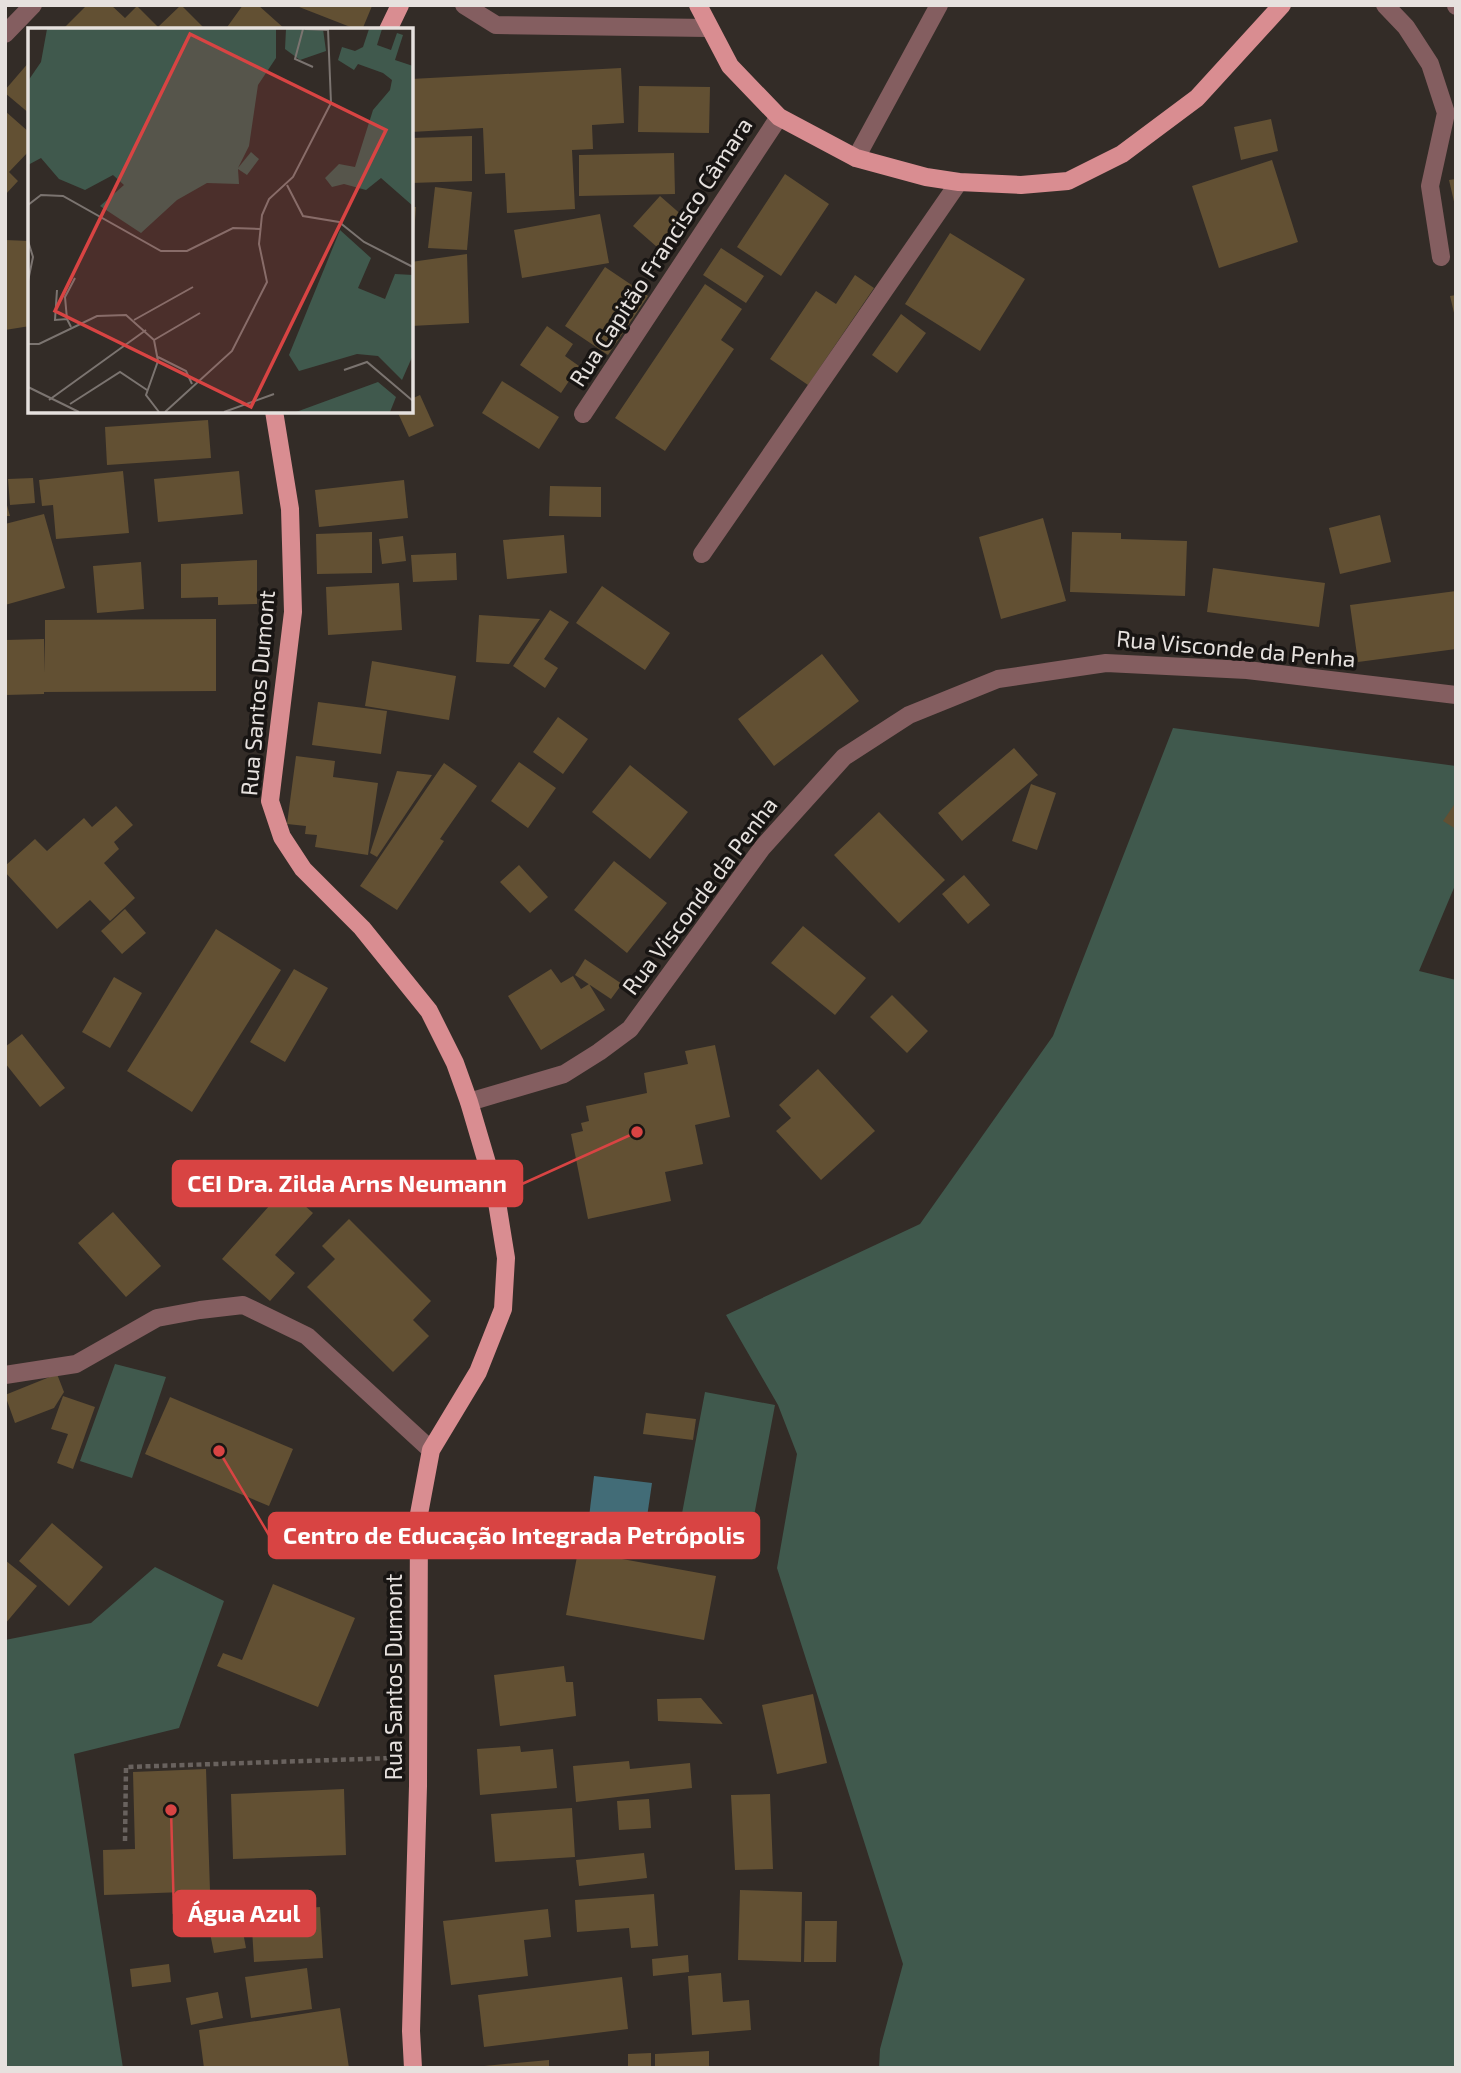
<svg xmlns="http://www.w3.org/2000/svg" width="1461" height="2073" viewBox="0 0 1461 2073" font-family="'Exo 2',sans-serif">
	<rect width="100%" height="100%" fill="#332c27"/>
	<path fill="#40594d" d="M 1173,728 L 1456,766 L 1456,883 L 1419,971 L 1456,980 L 1456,2068 L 879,2068 L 880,2049 L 903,1964 L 777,1568 L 797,1454 L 778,1405 L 726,1315 L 920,1224 L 1053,1036 Z
		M 115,1364 L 166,1377 L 132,1478 L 80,1461 Z
		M 705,1392 L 775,1405 L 750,1537 L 680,1524 Z
		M 155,1567 L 224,1601 L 179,1728 L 74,1754 L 123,2068 L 5,2068 L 5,1640 L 91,1623 Z"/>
	<path fill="#426c77" d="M 594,1476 L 652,1483 L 646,1524 L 589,1517 Z"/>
	<path fill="#625033" d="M 87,5 L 111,5 L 125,18 L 137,6 L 158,27 L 181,5 L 203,27 L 200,30 L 68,30 L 65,27 Z
		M 243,5 L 258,5 L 286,30 L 225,30 Z
		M 294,5 L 369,5 L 372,6 L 362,30 L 358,30 Z
		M 30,61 L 30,114 L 5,93 L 5,90 Z
		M 621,68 L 624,123 L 592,125 L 593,149 L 572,150 L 575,209 L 507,213 L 505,173 L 485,174 L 483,128 L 411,132 L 411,79 Z
		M 639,86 L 710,87 L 709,133 L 638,132 Z
		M 5,111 L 30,133 L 30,150 L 9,172 L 18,181 L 5,195 Z
		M 1271,119 L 1278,151 L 1241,160 L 1234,127 Z
		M 472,136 L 472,181 L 411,183 L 411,138 Z
		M 674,153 L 675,194 L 579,196 L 579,155 Z
		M 1272,160 L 1298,242 L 1219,268 L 1192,186 Z
		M 785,174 L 829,204 L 781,276 L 737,247 Z
		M 1456,179 L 1456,206 L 1455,206 L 1449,180 Z
		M 435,187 L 472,192 L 467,250 L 428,248 Z
		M 660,196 L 684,217 L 657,247 L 633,226 Z
		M 411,207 L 416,207 L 413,248 L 411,248 Z
		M 600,214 L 609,263 L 522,278 L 514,230 Z
		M 950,233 L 1025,279 L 980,351 L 905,304 Z
		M 5,240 L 30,241 L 30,326 L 5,330 Z
		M 721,248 L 764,276 L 746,303 L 703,275 Z
		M 467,254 L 469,323 L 411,326 L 411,262 Z
		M 605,267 L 648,296 L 608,355 L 565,326 Z
		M 855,275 L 874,288 L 808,385 L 770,359 L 816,291 L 836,304 Z
		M 705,284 L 742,309 L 721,340 L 734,349 L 665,451 L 615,418 Z
		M 1456,295 L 1456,316 L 1455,317 L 1450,296 Z
		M 901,314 L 926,333 L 897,373 L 872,355 Z
		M 547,326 L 573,344 L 565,356 L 579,366 L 561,393 L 520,365 Z
		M 502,381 L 559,417 L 539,449 L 482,413 Z
		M 420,395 L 434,426 L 409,437 L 397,411 L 411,411 L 411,399 Z
		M 208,420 L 211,458 L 107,465 L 105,427 Z
		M 123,471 L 129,533 L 56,539 L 53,505 L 42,506 L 39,480 Z
		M 239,471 L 243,514 L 158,522 L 154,479 Z
		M 33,478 L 35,503 L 10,505 L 8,479 Z
		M 404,480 L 408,518 L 319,527 L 315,490 Z
		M 550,486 L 601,487 L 601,517 L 549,516 Z
		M 5,498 L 10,516 L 5,516 Z
		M 44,514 L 65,588 L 5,605 L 5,524 Z
		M 1380,515 L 1391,562 L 1340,574 L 1329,528 Z
		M 1043,518 L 1066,601 L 1001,619 L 979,537 Z
		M 372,532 L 372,573 L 317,574 L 316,534 Z
		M 1072,532 L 1121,533 L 1121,539 L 1187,541 L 1185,596 L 1070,592 Z
		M 564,535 L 567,573 L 507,579 L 503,540 Z
		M 403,536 L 406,561 L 382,564 L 379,539 Z
		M 456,553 L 457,580 L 413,582 L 411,555 Z
		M 257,560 L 257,604 L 218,605 L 218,597 L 181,598 L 181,564 Z
		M 141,562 L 144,609 L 97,613 L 93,566 Z
		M 1213,568 L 1325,583 L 1319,627 L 1207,612 Z
		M 399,583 L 402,630 L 328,635 L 326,587 Z
		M 602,586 L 670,633 L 645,670 L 576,623 Z
		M 1456,591 L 1456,649 L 1358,662 L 1350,605 Z
		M 550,610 L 569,622 L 544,659 L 558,668 L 545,688 L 513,666 Z
		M 479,615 L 540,619 L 509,664 L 476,662 Z
		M 216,619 L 216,691 L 44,692 L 44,694 L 5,695 L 5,640 L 44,639 L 45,673 L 45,620 Z
		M 822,654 L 859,701 L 774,766 L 738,719 Z
		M 372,661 L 456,676 L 449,720 L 365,706 Z
		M 318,702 L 387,711 L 381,754 L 312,745 Z
		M 558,717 L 588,739 L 563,774 L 533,752 Z
		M 1014,748 L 1038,775 L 962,841 L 938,813 Z
		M 296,756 L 335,761 L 333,777 L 378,783 L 368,855 L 315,847 L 317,835 L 305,834 L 306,826 L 287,824 Z
		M 519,762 L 556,788 L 528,828 L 491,801 Z
		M 444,763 L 477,786 L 440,839 L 444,841 L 397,910 L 360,886 Z
		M 630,765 L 688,812 L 650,859 L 592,812 Z
		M 397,771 L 432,775 L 377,857 L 370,853 Z
		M 1031,784 L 1056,793 L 1037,850 L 1012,841 Z
		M 1456,802 L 1456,829 L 1443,821 Z
		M 116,806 L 133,825 L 114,842 L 119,849 L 104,863 L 135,898 L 110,921 L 90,900 L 57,929 L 5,872 L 5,866 L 35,839 L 47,851 L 84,818 L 92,827 Z
		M 879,812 L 945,880 L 899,923 L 834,855 Z
		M 614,861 L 667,903 L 627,953 L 574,910 Z
		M 519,865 L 548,897 L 530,913 L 500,882 Z
		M 964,875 L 990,905 L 968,924 L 942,894 Z
		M 125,909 L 146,933 L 122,954 L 101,931 Z
		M 803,926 L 866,978 L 835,1015 L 771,963 Z
		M 216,929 L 281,970 L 192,1112 L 127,1071 Z
		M 585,959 L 622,984 L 611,999 L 575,975 Z
		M 294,969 L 328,988 L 285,1062 L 250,1042 Z
		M 551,969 L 561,983 L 573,976 L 581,989 L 589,984 L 605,1010 L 541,1050 L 508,996 Z
		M 114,977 L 142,993 L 110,1048 L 82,1032 Z
		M 892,995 L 928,1031 L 907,1053 L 870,1017 Z
		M 22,1034 L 65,1088 L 40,1107 L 5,1063 L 5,1047 Z
		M 715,1045 L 730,1117 L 695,1125 L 703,1164 L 665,1172 L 671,1201 L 588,1219 L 571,1134 L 583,1131 L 581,1123 L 589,1121 L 586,1106 L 647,1093 L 644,1073 L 688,1064 L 685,1051 Z
		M 818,1069 L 875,1131 L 821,1180 L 776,1131 L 791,1118 L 779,1105 Z
		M 285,1188 L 313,1213 L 275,1255 L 295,1273 L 270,1301 L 222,1259 Z
		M 113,1212 L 161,1266 L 126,1297 L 78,1243 Z
		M 349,1219 L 431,1301 L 413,1320 L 429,1336 L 393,1372 L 307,1287 L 335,1259 L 322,1246 Z
		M 57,1374 L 64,1392 L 54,1408 L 15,1423 L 5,1395 Z
		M 63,1396 L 95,1407 L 73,1469 L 57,1463 L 68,1434 L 51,1429 Z
		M 170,1397 L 293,1449 L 269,1506 L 145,1454 Z
		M 646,1413 L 696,1419 L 693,1440 L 643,1434 Z
		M 52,1523 L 103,1567 L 69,1606 L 19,1561 Z
		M 578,1551 L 716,1576 L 704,1640 L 566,1615 Z
		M 5,1560 L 37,1586 L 5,1624 Z
		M 273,1584 L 355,1618 L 318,1707 L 217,1666 L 223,1653 L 242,1660 Z
		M 564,1666 L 566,1682 L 573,1682 L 576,1716 L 500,1726 L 494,1675 Z
		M 813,1694 L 827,1763 L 777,1774 L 762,1705 Z
		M 701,1698 L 723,1724 L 658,1721 L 657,1699 Z
		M 520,1746 L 521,1752 L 553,1749 L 557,1788 L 480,1795 L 477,1749 Z
		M 629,1761 L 630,1769 L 690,1763 L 692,1788 L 576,1802 L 573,1766 Z
		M 206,1769 L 210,1891 L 104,1895 L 103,1850 L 135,1849 L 133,1772 Z
		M 344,1789 L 346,1855 L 233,1859 L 231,1794 Z
		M 770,1794 L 773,1869 L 735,1870 L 731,1795 Z
		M 649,1799 L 651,1828 L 619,1830 L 617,1801 Z
		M 572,1808 L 575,1857 L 495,1862 L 491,1814 Z
		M 644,1853 L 647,1878 L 579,1886 L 576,1860 Z
		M 740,1890 L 802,1892 L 801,1962 L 738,1960 Z
		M 654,1894 L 658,1946 L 631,1948 L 629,1928 L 577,1932 L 575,1900 Z
		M 320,1907 L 323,1958 L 254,1962 L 251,1912 Z
		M 548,1909 L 551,1937 L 524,1940 L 528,1976 L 451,1985 L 443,1921 Z
		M 805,1921 L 837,1921 L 836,1962 L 804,1962 Z
		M 242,1927 L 246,1948 L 214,1953 L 210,1933 Z
		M 688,1955 L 689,1972 L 653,1976 L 652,1959 Z
		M 169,1964 L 171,1982 L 132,1987 L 130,1969 Z
		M 307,1968 L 312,2009 L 251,2018 L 245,1977 Z
		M 721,1973 L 723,2002 L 749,2000 L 751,2030 L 692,2035 L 688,1976 Z
		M 622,1977 L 628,2029 L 484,2047 L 478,1995 Z
		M 218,1992 L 223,2018 L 191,2025 L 186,1998 Z
		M 340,2008 L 349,2068 L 204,2068 L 199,2030 Z
		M 709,2051 L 709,2068 L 655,2068 L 655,2054 Z
		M 651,2053 L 651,2068 L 628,2068 L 628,2054 Z
		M 549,2060 L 549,2068 L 484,2068 L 484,2066 Z"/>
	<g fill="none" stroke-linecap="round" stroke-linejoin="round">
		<path stroke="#69625e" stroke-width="4.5" stroke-dasharray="5 3.5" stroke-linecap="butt" d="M 125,1841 L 126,1767 L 393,1758"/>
		<path stroke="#845e60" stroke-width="18" d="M 464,5 L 496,25 L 708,28
			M 1385,5 L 1406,27 L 1430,64 L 1446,113 L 1430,186 L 1441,257
			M 1456,5 L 1456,6
			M 5,34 L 33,5
			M 856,158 L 939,5
			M 583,414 L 779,117
			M 702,554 L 959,182
			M 469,1102 L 564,1074 L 599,1052 L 630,1029 L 762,848 L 844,757 L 909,715 L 998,679 L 1106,663 L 1247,670 L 1456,695
			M 5,1375 L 76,1364 L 157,1318 L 200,1310 L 243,1305 L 307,1336 L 431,1450"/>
		<path stroke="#d98d91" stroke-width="18" d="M 698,5 L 730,66 L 779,117 L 856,158 L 926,177 L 959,182 L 1021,185 L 1068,181 L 1122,154 L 1197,98 L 1282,5
			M 388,30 L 400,5
			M 274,411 L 290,509 L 293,612 L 270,801 L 282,837 L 303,869 L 362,928 L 429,1011 L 455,1063 L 469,1102 L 495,1190 L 506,1258 L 503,1309 L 478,1372 L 431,1450 L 419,1514 L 418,1786 L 411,2031 L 413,2068"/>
	</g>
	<g text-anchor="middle" stroke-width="7" stroke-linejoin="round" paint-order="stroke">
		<g font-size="23" fill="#e6e1de" stroke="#181513">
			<text transform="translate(661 252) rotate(-57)" y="8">Rua Capitão Francisco Câmara</text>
			<text transform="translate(1236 649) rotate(5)" y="8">Rua Visconde da Penha</text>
			<text transform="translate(258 693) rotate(-85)" y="8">Rua Santos Dumont</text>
			<text transform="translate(700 896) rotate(-53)" y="8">Rua Visconde da Penha</text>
			<text transform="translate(394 1677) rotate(-90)" y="8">Rua Santos Dumont</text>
		</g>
	</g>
	<g transform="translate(28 28)">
		<rect width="385" height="385" fill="#332c27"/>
		<path d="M 19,1 L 248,1 L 248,30 L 230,57 L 221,118 L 210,140 L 223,124 L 231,131 L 219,147 L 210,141 L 211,156 L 179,155 L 149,172 L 113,205 L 72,178 L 96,157 L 85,147 L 57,162 L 31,151 L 13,130 L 0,137 L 0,53 L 13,34 ZM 258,1 L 295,1 L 298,23 L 272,32 L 257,21 ZM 341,1 L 354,1 L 349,17 L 363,22 L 369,5 L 375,7 L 367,32 L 385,38 L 385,178 L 353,150 L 338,162 L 316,156 L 304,159 L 297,150 L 311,136 L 327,139 L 345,82 L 362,62 L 364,52 L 355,45 L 330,36 L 326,42 L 310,32 L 314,19 L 327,23 L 335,19 ZM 312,202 L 343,230 L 330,260 L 357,271 L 367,246 L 385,247 L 385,327 L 374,352 L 350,328 L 329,326 L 271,343 L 261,327 ZM 350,354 L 368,369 L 362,384 L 268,384 Z" fill="#40594d"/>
		<path fill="none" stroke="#7b7470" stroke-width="2" d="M 275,1 L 267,31 L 285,39M 277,1 L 300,2M 259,157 L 275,188 L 311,194 L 336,214 L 385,239M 0,177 L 13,167 L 35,168 L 133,223 L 159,223 L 205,200 L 232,201M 0,213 L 5,229 L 0,253M 29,262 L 27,292 L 39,291 L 43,299M 39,291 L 37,269 L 47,250M 106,292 L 165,259M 126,312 L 172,285M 0,316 L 11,316 L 69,288 L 98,287 L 126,312 L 130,333 L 118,367 L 131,384M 130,329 L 158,343 L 164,356M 316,342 L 339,334 L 385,373M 0,359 L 51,384M 21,372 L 118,302M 42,376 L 92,344 L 119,362M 137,384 L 204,323 L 239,254 L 231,216 L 234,187 L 241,171 L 265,149 L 303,75 L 300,1M 196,384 L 246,366"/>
		<path fill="#d84443" fill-opacity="0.15" stroke="#d84443" stroke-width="3.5" d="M 162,6 L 358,102 L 223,379 L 27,283 Z"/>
		<rect width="385" height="385" fill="none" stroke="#e6e1de" stroke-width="3.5"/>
	</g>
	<path fill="none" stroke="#d84443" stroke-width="2.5" d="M637 1132L522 1184M219 1451L269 1535M171 1810L174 1914"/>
	<g fill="#d84443" stroke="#181513" stroke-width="2.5">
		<circle cx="637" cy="1132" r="7"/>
		<circle cx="219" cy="1451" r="7"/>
		<circle cx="171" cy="1810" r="7"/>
	</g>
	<g fill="#d84443" stroke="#d84443" stroke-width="2.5">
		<rect x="173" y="1161" width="349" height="45" rx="7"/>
		<rect x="269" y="1513" width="490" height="45" rx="7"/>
		<rect x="174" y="1891" width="141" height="45" rx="7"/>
	</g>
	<g font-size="24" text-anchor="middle" font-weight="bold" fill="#fff">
		<text x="347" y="1192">CEI Dra. Zilda Arns Neumann</text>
		<text x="514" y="1544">Centro de Educação Integrada Petrópolis</text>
		<text x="244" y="1922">Água Azul</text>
	</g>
	<rect width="1461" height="2073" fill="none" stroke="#e6e1de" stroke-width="14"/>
</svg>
